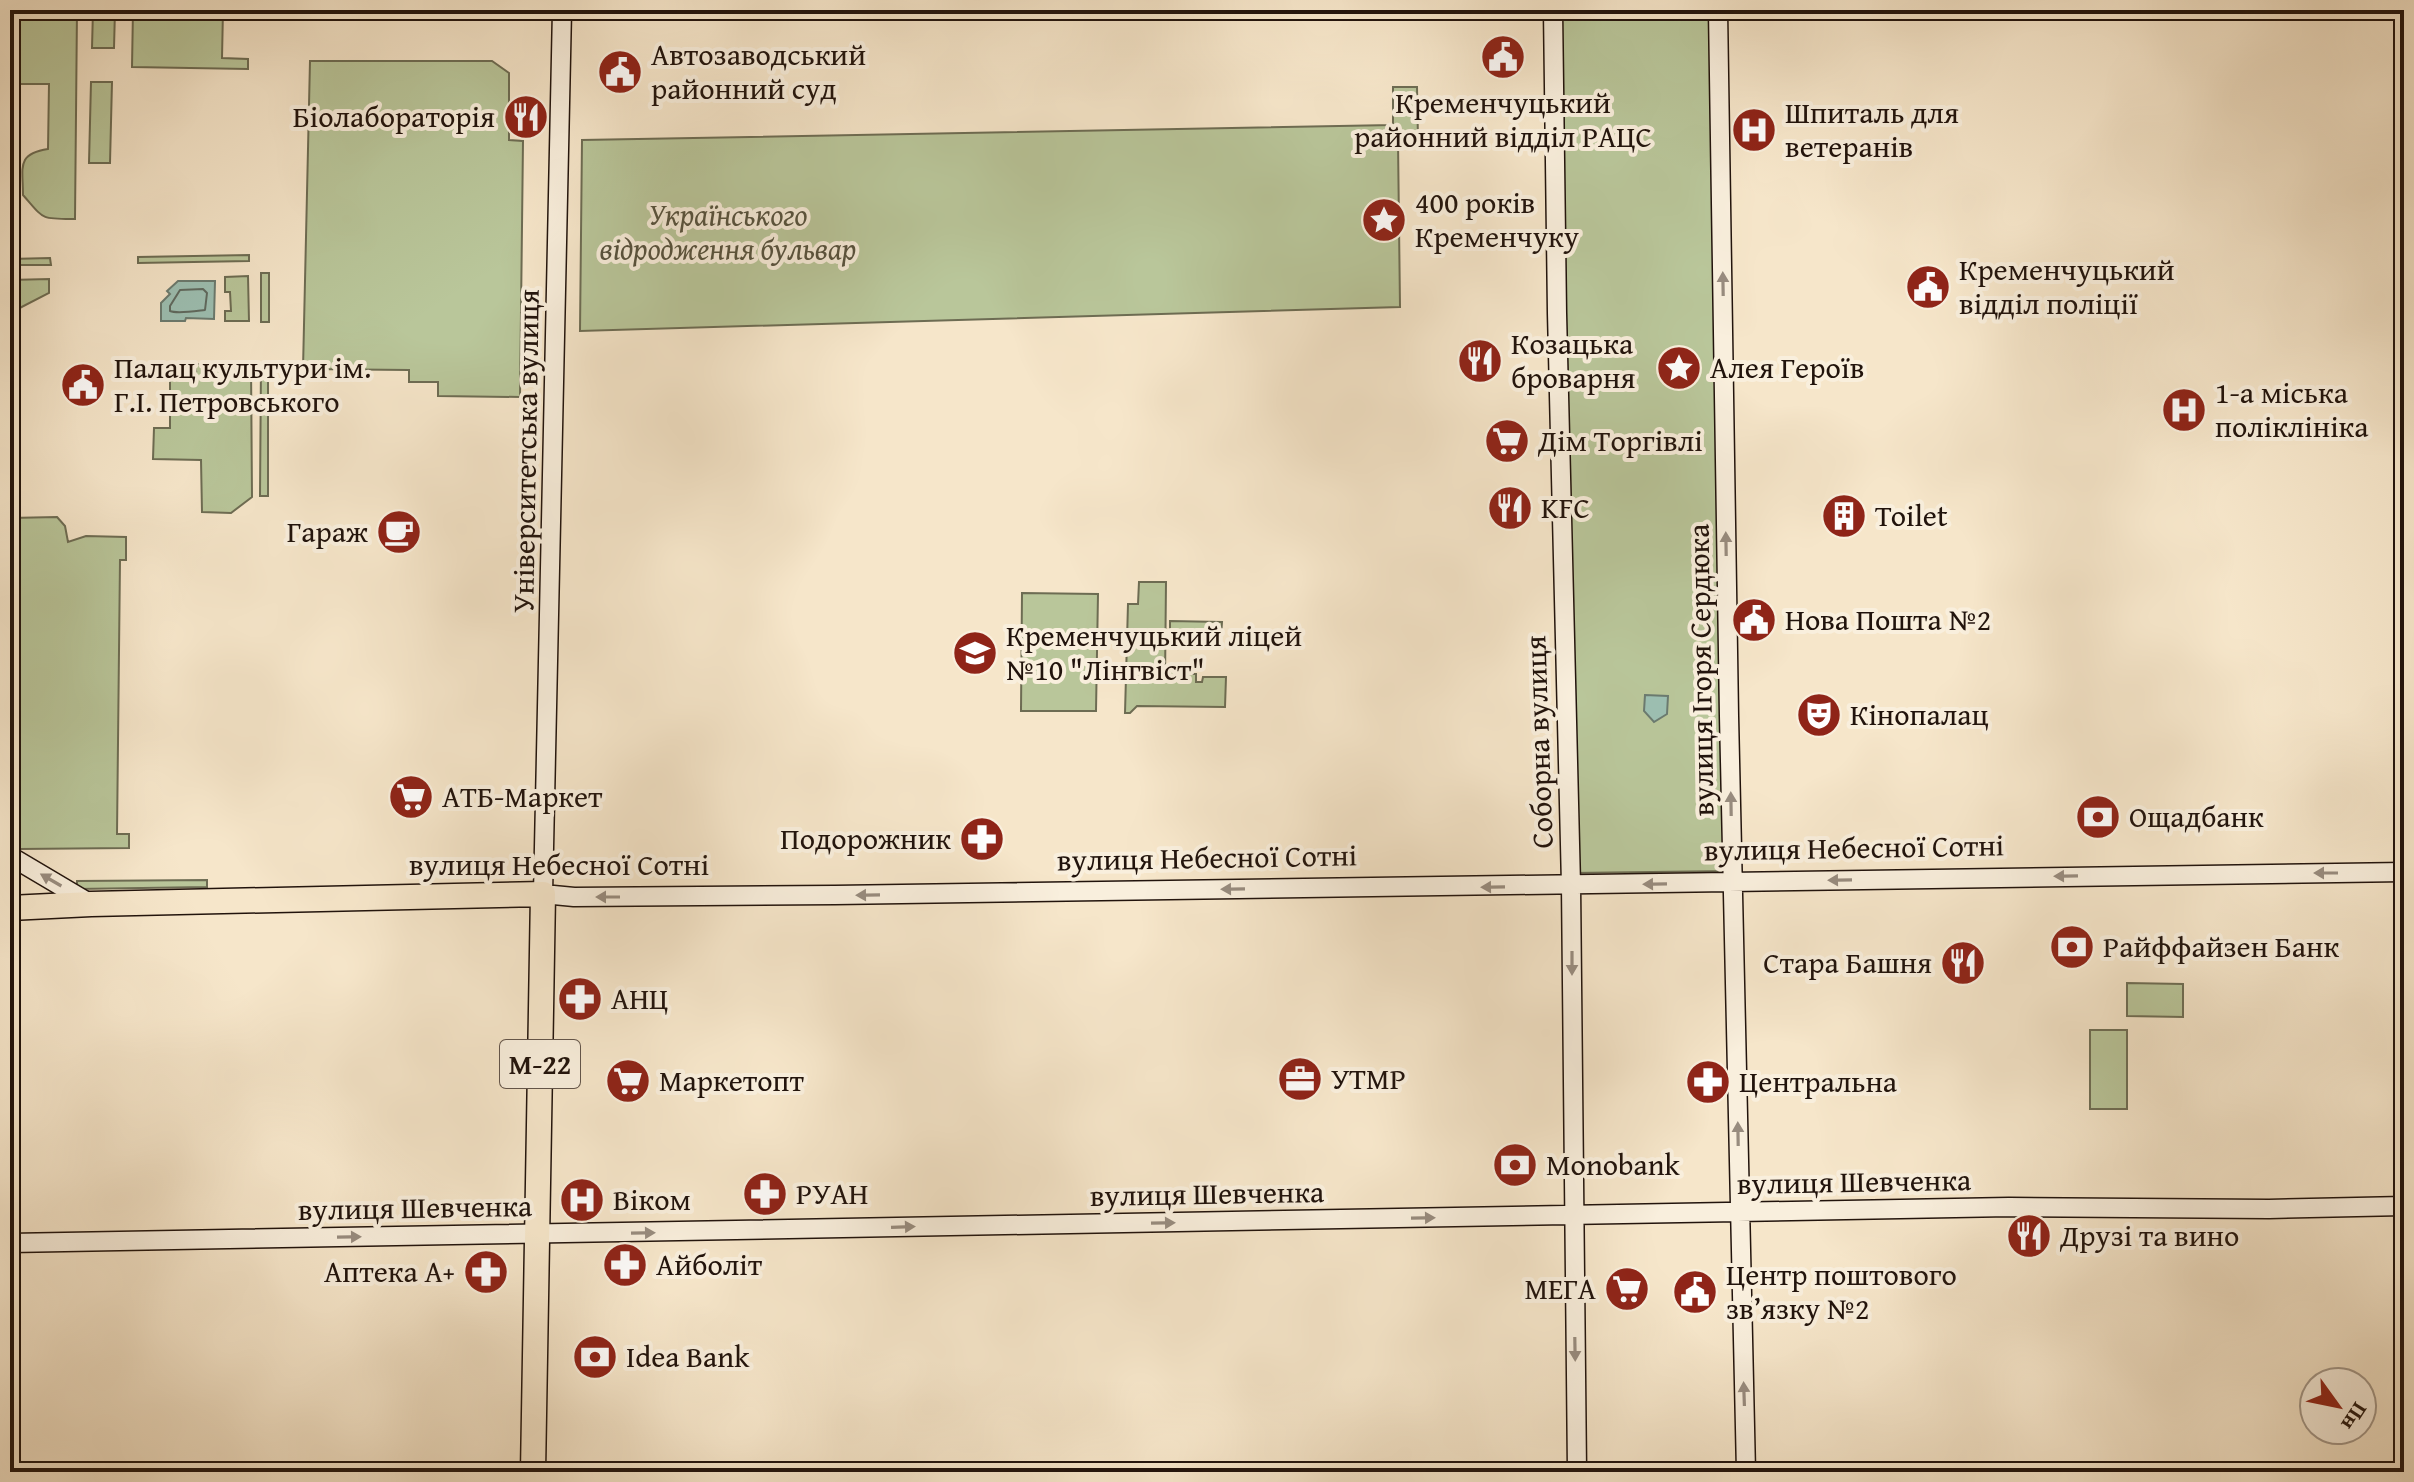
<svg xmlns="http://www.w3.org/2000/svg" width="2414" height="1482" viewBox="0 0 2414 1482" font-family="'Gentium Book Plus',serif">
	<rect width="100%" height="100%" fill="#f6e6ca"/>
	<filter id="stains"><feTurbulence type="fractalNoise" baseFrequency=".0025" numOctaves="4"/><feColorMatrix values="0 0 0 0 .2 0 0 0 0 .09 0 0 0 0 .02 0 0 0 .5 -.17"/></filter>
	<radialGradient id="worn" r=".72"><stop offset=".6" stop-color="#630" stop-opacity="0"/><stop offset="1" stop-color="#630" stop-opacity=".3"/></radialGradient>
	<path fill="#b9c69a" stroke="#6d6c53" stroke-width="2" d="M 10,10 L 77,10 L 75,219 C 40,219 45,220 23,195 C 23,167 16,154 48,149 L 49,84 L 10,84 Z
		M 93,10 L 115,10 L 114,48 L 92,48 Z
		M 133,10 L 223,10 L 222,58 L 248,59 L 248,69 L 132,67 Z
		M 1554,10 L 1718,10 L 1732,871 L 1571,873 Z
		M 310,61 L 492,61 L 509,73 L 509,140 L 523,141 L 520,397 L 438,396 L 438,382 L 409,382 L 409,370 L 303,369 Z
		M 91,82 L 112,82 L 110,163 L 89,163 Z
		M 1393,87 L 1417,87 L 1418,140 L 1398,141 L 1400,307 L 580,331 L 582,140 L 1393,125 Z
		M 249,255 L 249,261 L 138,263 L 138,257 Z
		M 50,258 L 51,265 L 10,265 L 10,259 Z
		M 261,273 L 269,273 L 269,322 L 261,322 Z
		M 248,276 L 249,321 L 225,321 L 225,311 L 231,311 L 230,292 L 225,292 L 225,277 Z
		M 49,279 L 49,293 L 10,313 L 10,280 Z
		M 261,363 L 268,363 L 268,496 L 260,496 Z
		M 194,364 L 251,364 L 252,497 L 231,513 L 202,512 L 201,460 L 153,459 L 154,428 L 170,428 L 170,372 L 196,371 Z
		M 57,517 L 65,526 L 68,542 L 86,536 L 126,537 L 126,560 L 120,560 L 117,834 L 129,834 L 129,848 L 19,849 L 10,847 L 10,518 Z
		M 1139,582 L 1166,582 L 1165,681 L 1170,681 L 1170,669 L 1190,669 L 1190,674 L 1196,674 L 1196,682 L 1202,682 L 1203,677 L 1226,677 L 1225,707 L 1137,706 L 1130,713 L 1125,713 L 1128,604 L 1138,604 Z
		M 1022,593 L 1098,594 L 1096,711 L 1021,711 Z
		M 1170,621 L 1222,622 L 1221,637 L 1170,636 Z
		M 207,880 L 207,887 L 77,889 L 77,881 Z
		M 2127,983 L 2183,984 L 2183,1017 L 2127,1016 Z
		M 2090,1030 L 2127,1030 L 2127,1109 L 2090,1109 Z"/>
	<path fill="#9dc0b3" stroke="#6b7b70" stroke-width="2" d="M 178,281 L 215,281 L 214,319 L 186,318 L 185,321 L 161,321 L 161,303 L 170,294 L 167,291 Z
		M 1645,695 L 1668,696 L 1667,714 L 1654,722 L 1644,711 Z"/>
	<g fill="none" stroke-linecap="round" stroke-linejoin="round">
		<path stroke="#5f6a60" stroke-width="2" d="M 203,289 L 207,293 L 205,310 C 196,311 177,314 170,311 L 170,306 L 180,290 Z"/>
		<g stroke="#21130c" stroke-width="21">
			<path id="secondary" d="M 562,10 L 543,894 L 574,897 L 835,895 L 2404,872
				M 1553,10 L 1557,313 L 1571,885 L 1577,1472
				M 1718,10 L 1729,716 L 1746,1472
				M 10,856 L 91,904
				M 10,1243 L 2009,1207 L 2269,1209 L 2404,1206"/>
		</g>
		<g stroke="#21130c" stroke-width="27">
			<path id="highway" d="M 10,908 L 91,904 L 543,894 L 533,1472"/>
		</g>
		<use href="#secondary" stroke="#f9efdd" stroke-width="18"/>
		<use href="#highway" stroke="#f6e6ca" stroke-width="24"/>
	</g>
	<defs><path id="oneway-solid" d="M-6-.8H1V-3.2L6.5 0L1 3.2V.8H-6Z" transform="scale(2)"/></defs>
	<g fill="#988c7f">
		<use href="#oneway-solid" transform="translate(1723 284) rotate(-91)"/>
		<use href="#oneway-solid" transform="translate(1726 544) rotate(-91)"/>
		<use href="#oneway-solid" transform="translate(1731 804) rotate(-91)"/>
		<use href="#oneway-solid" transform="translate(2326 873) rotate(180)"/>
		<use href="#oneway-solid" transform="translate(2066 876) rotate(179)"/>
		<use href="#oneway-solid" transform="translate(51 880) rotate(-150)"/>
		<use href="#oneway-solid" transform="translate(1840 880) rotate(179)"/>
		<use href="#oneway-solid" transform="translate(1655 884) rotate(179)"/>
		<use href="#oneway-solid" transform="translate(1493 887) rotate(179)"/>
		<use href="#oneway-solid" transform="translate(1233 889) rotate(179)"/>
		<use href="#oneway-solid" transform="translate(868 895) rotate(179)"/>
		<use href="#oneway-solid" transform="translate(608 897) rotate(180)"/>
		<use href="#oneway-solid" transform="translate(1572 963) rotate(90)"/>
		<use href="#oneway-solid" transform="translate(1738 1134) rotate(-91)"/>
		<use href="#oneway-solid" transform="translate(1423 1218) rotate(-1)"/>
		<use href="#oneway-solid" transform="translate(1163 1223) rotate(-1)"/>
		<use href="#oneway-solid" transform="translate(903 1227) rotate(-2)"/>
		<use href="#oneway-solid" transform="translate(643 1233) rotate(-1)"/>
		<use href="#oneway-solid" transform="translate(349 1237) rotate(-1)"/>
		<use href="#oneway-solid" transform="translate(1575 1349) rotate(89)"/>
		<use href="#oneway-solid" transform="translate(1744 1394) rotate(-92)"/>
	</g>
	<defs>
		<g id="civic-disc" transform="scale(2.3)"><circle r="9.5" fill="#8f2418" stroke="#f9efdd"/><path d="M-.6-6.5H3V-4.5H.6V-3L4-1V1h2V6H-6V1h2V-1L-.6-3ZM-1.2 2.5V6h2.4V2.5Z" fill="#fff"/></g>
		<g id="restaurant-disc" transform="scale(2.3)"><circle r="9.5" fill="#8f2418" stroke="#f9efdd"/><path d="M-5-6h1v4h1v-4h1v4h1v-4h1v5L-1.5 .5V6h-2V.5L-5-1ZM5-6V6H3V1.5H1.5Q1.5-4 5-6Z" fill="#fff"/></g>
		<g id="hospital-disc" transform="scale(2.3)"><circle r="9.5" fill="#8f2418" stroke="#f9efdd"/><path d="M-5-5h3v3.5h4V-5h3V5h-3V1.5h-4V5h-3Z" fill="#fff"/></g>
		<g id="sight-disc" transform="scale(2.3)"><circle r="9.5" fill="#8f2418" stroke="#f9efdd"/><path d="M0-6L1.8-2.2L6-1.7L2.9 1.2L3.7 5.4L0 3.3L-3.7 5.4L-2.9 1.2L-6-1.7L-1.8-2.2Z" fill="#fff"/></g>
		<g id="supermarket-disc" transform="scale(2.3)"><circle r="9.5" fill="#8f2418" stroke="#f9efdd"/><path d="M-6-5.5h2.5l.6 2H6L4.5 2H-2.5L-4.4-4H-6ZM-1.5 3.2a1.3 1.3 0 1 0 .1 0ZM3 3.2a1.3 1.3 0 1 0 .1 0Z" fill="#fff"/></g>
		<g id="building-disc" transform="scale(2.3)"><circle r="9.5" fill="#8f2418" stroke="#f9efdd"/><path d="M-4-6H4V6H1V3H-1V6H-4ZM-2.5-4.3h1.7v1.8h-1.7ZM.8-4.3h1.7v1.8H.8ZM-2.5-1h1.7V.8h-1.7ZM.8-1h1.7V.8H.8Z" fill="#fff"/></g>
		<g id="cafe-disc" transform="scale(2.3)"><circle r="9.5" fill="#8f2418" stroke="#f9efdd"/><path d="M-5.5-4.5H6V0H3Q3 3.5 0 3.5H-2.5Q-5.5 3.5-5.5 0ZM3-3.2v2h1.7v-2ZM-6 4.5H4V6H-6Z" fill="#fff"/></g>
		<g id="school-disc" transform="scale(2.3)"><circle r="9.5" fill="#8f2418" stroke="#f9efdd"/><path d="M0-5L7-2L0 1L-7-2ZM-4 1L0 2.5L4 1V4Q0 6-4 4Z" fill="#fff"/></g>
		<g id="theatre-disc" transform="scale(2.3)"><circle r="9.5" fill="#8f2418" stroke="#f9efdd"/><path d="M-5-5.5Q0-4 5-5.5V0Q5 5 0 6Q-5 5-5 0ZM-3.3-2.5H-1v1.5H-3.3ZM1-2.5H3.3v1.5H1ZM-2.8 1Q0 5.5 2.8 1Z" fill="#fff"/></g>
		<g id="bank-disc" transform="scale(2.3)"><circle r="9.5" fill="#8f2418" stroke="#f9efdd"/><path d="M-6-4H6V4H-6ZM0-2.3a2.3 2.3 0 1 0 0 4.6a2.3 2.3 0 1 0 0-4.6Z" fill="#fff"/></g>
		<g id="pharmacy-disc" transform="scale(2.3)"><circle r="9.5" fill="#8f2418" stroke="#f9efdd"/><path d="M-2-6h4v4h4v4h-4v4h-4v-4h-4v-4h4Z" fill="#fff"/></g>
		<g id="office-disc" transform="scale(2.3)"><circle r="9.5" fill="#8f2418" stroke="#f9efdd"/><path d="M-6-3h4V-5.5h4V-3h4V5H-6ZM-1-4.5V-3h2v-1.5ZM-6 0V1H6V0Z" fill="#fff"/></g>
	</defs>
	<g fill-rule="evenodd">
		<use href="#civic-disc" x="1503" y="57"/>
		<use href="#civic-disc" x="620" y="72"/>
		<use href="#restaurant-disc" x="526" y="117"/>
		<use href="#hospital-disc" x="1754" y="130"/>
		<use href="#sight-disc" x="1384" y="220"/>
		<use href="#civic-disc" x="1928" y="287"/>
		<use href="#restaurant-disc" x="1480" y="361"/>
		<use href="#sight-disc" x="1679" y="368"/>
		<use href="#civic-disc" x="83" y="385"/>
		<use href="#hospital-disc" x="2184" y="410"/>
		<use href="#supermarket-disc" x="1507" y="441"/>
		<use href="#restaurant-disc" x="1510" y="508"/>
		<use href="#building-disc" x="1844" y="516"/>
		<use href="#cafe-disc" x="399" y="532"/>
		<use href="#civic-disc" x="1754" y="620"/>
		<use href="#school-disc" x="975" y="653"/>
		<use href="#theatre-disc" x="1819" y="715"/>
		<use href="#supermarket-disc" x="411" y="797"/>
		<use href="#bank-disc" x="2098" y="817"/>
		<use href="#pharmacy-disc" x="982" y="839"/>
		<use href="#bank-disc" x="2072" y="947"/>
		<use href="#restaurant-disc" x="1963" y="963"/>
		<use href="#pharmacy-disc" x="580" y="999"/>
		<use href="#office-disc" x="1300" y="1079"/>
		<use href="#supermarket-disc" x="628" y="1081"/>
		<use href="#pharmacy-disc" x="1708" y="1082"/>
		<use href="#bank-disc" x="1515" y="1165"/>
		<use href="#pharmacy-disc" x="765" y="1194"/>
		<use href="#hospital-disc" x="582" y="1200"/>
		<use href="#restaurant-disc" x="2029" y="1236"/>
		<use href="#pharmacy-disc" x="625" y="1265"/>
		<use href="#pharmacy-disc" x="486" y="1272"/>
		<use href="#supermarket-disc" x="1627" y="1289"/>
		<use href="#civic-disc" x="1695" y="1292"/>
		<use href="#bank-disc" x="595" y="1357"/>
	</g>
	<g text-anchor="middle" stroke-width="8" stroke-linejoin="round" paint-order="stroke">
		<rect fill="#f9efdd" stroke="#62554b" stroke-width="2" x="500" y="1040" width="80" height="48" rx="6"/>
		<g font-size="28" font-weight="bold" fill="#21130c">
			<text x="540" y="1074">М-22</text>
		</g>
		<g font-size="30" fill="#21130c" stroke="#f9efdd" text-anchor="start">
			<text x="651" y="65">Автозаводський<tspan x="651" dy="34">районний суд</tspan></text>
			<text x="1503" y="113" text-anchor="middle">Кременчуцький<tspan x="1503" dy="34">районний відділ РАЦС</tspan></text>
			<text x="1785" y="123">Шпиталь для<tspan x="1785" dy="34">ветеранів</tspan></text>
			<text x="495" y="127" text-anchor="end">Біолабораторія</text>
			<text x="1415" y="213">400 років<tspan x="1415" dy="34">Кременчуку</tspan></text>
			<text x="1959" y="280">Кременчуцький<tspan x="1959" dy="34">відділ поліції</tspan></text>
			<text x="1511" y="354">Козацька<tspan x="1511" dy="34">броварня</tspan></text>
			<text x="114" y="378">Палац культури ім.<tspan x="114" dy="34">Г.І. Петровського</tspan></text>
			<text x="1710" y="378">Алея Героїв</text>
			<text x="2215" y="403">1-а міська<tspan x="2215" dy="34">поліклініка</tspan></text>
			<text x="1538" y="451">Дім Торгівлі</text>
			<text x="1541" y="518">KFC</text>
			<text x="1875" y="526">Toilet</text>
			<text x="368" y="542" text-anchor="end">Гараж</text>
			<text x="1785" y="630">Нова Пошта №2</text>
			<text x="1006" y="646">Кременчуцький ліцей<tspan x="1006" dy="34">№10 "Лінгвіст"</tspan></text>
			<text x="1850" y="725">Кінопалац</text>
			<text x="442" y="807">АТБ-Маркет</text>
			<text x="2129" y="827">Ощадбанк</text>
			<text x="951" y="849" text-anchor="end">Подорожник</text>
			<text x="2103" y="957">Райффайзен Банк</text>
			<text x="1932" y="973" text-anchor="end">Стара Башня</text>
			<text x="611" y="1009">АНЦ</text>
			<text x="1331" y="1089">УТМР</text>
			<text x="659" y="1091">Маркетопт</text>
			<text x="1739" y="1092">Центральна</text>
			<text x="1546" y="1175">Monobank</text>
			<text x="796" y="1204">РУАН</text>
			<text x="613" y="1210">Віком</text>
			<text x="2060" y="1246">Друзі та вино</text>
			<text x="656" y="1275">Айболіт</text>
			<text x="455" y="1282" text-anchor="end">Аптека А+</text>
			<text x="1726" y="1285">Центр поштового<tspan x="1726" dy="34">зв’язку №2</tspan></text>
			<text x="1596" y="1299" text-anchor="end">МЕГА</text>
			<text x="626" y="1367">Idea Bank</text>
		</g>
		<g font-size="30" font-style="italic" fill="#56523e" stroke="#f9efdd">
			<text x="728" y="225">Українського<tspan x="728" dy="34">відродження бульвар</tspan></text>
		</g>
		<g font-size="30" fill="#21130c" stroke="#f9efdd">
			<text transform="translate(526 451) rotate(-89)" y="10">Університетська вулиця</text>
			<text transform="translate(1701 670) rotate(-91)" y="10">вулиця Ігоря Сердюка</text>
			<text transform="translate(1539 742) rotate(-92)" y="10">Соборна вулиця</text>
			<text transform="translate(1854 848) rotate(-1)" y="10">вулиця Небесної Сотні</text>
			<text transform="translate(1207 858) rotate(-1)" y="10">вулиця Небесної Сотні</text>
			<text x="559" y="875">вулиця Небесної Сотні</text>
			<text transform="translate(1854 1182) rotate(-1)" y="10">вулиця Шевченка</text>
			<text transform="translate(1207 1194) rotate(-1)" y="10">вулиця Шевченка</text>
			<text transform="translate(415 1208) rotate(-1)" y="10">вулиця Шевченка</text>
		</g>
	</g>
	<rect width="2414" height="1482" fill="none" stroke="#f6e6ca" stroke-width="40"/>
	<rect x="12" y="12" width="2390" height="1458" fill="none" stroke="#21130c" stroke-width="4"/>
	<rect x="20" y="20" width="2374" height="1442" fill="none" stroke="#21130c" stroke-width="2"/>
	<g transform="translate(2338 1406) rotate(123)"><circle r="38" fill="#f9efdd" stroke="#a39789" stroke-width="2"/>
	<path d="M0-6L14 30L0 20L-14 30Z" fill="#8f2418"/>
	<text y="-12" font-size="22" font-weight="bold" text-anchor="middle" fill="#21130c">Пн</text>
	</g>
	<rect width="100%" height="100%" filter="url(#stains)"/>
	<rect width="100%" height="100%" fill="url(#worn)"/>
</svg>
